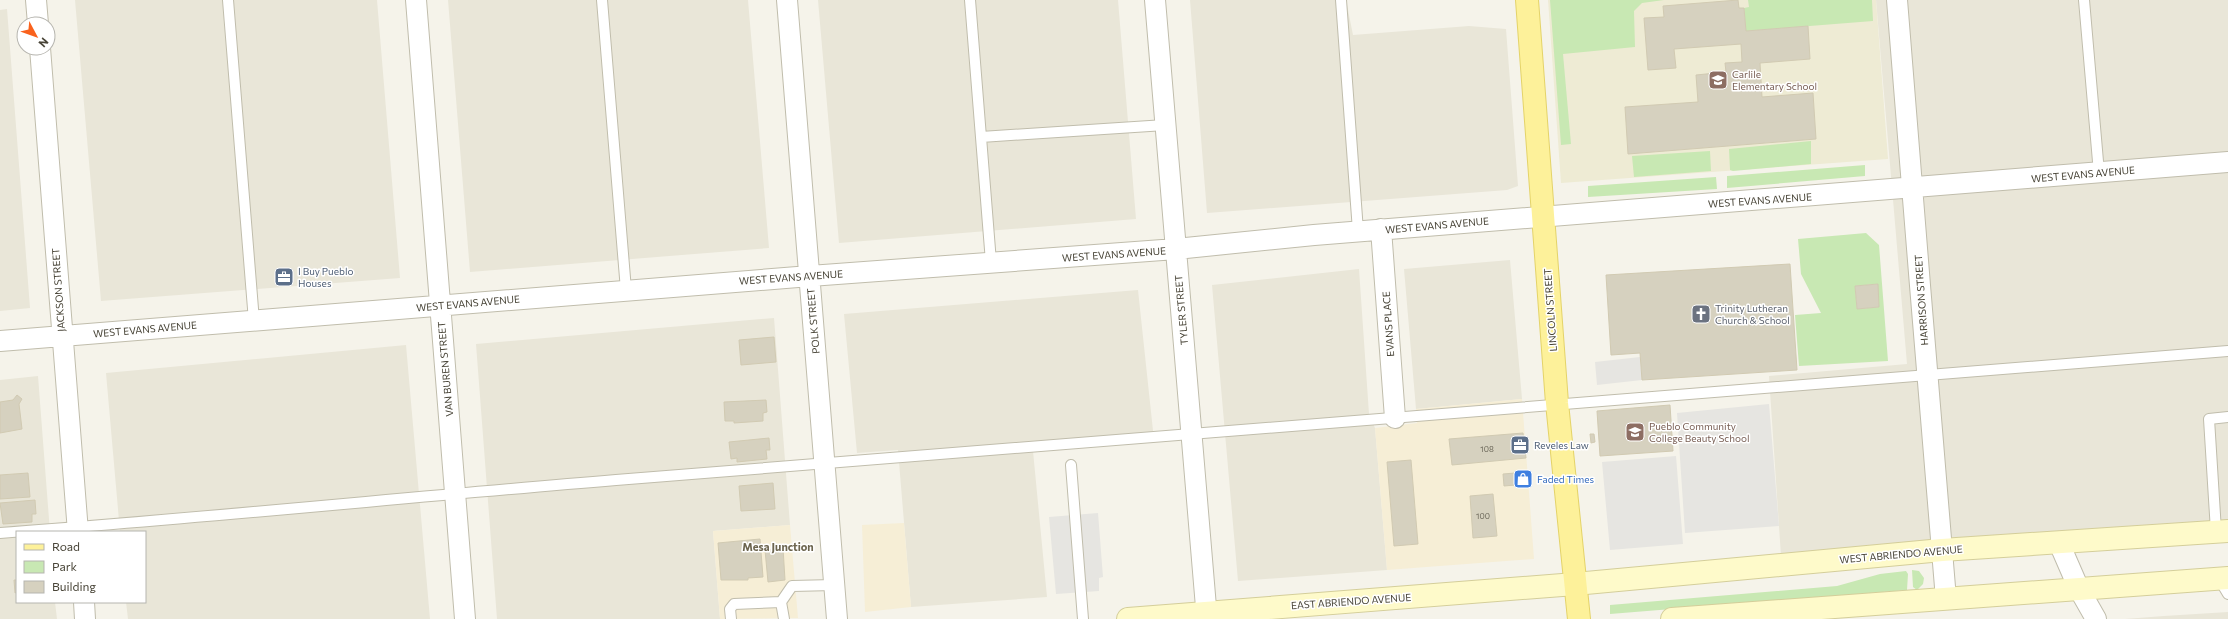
<svg xmlns="http://www.w3.org/2000/svg" width="2228" height="619" viewBox="0 0 2228 619" font-family="Commissioner,sans-serif">
	<rect width="100%" height="100%" fill="#f5f3ea"/>
	<path fill="#e9e6d8" d="M 75,0 L 377,0 L 400,278 L 101,301 Z
		M 448,0 L 748,0 L 769,248 L 470,272 Z
		M 818,0 L 1118,0 L 1136,219 L 839,243 Z
		M 1190,0 L 1346,0 L 1353,35 L 1469,26 L 1506,29 L 1518,186 L 1507,190 L 1207,213 Z
		M 1876,0 L 2228,0 L 2228,520 L 1781,556 L 1769,376 L 1907,364 Z
		M 7,9 L 30,308 L 0,311 L 0,10 Z
		M 1510,260 L 1522,399 L 1416,409 L 1404,269 Z
		M 1359,269 L 1369,414 L 1375,428 L 1387,570 L 1238,581 L 1212,285 Z
		M 1138,290 L 1154,440 L 1033,451 L 1047,597 L 911,607 L 898,450 L 857,453 L 844,314 Z
		M 774,318 L 790,525 L 713,531 L 720,619 L 497,619 L 476,344 Z
		M 406,345 L 430,619 L 128,619 L 126,602 L 145,602 L 145,532 L 120,532 L 106,373 Z
		M 38,376 L 50,532 L 17,532 L 17,602 L 55,602 L 57,619 L 0,619 L 0,380 Z
		M 2228,612 L 2228,619 L 2125,619 L 2164,616 Z"/>
	<path fill="#f6eed6" d="M 1522,399 L 1534,559 L 1387,570 L 1375,428 L 1417,423 L 1416,409 Z
		M 904,523 L 911,607 L 865,612 L 862,525 Z
		M 790,525 L 798,618 L 720,619 L 713,531 Z"/>
	<path fill="#eeebd4" d="M 1548,0 L 1876,0 L 1888,159 L 1561,183 Z"/>
	<path fill="#c8e8b3" fill-rule="evenodd" d="M 1550,0 L 1664,0 L 1642,3 L 1634,11 L 1635,47 L 1563,54 L 1571,144 L 1561,145 Z
		M 1748,0 L 1872,0 L 1873,21 L 1746,31 L 1744,8 L 1749,7 Z
		M 1811,141 L 1811,164 L 1733,171 L 1730,170 L 1729,149 Z
		M 1710,151 L 1711,171 L 1634,177 L 1632,156 Z
		M 1865,165 L 1865,176 L 1727,188 L 1727,176 Z
		M 1716,177 L 1717,189 L 1588,197 L 1588,186 Z
		M 1866,233 L 1879,245 L 1888,361 L 1799,366 L 1795,315 L 1821,313 L 1801,274 L 1798,239 ZM 1877,284 L 1879,307 L 1857,309 L 1855,286 Z
		M 1912,570 L 1919,571 L 1924,578 L 1923,584 L 1917,590 L 1913,587 Z
		M 1906,571 L 1908,574 L 1907,590 L 1610,614 L 1610,605 L 1837,586 L 1880,574 Z"/>
	<path fill="#e6e5e1" d="M 1640,357 L 1642,380 L 1597,385 L 1595,362 Z
		M 1769,404 L 1779,526 L 1685,533 L 1677,413 Z
		M 1676,456 L 1683,544 L 1610,550 L 1602,462 Z
		M 1098,513 L 1103,577 L 1099,578 L 1099,591 L 1056,594 L 1049,517 Z"/>
	<path fill="#d6d1bf" stroke="#d1cab2" d="M 1738,0 L 1739,8 L 1744,8 L 1746,31 L 1808,26 L 1810,59 L 1760,63 L 1762,97 L 1813,93 L 1816,139 L 1628,154 L 1625,107 L 1698,102 L 1696,75 L 1726,72 L 1725,63 L 1742,62 L 1741,44 L 1674,49 L 1676,68 L 1648,70 L 1644,18 L 1664,17 L 1663,6 Z
		M 1790,264 L 1797,370 L 1642,380 L 1640,353 L 1611,355 L 1606,275 Z
		M 1878,284 L 1879,307 L 1857,309 L 1855,286 Z
		M 774,337 L 776,362 L 741,365 L 739,340 Z
		M 17,395 L 22,399 L 19,404 L 22,429 L 0,433 L 0,402 L 13,400 Z
		M 766,400 L 767,412 L 763,413 L 763,421 L 734,423 L 734,421 L 725,421 L 724,402 Z
		M 1670,405 L 1673,451 L 1600,456 L 1597,411 Z
		M 1523,433 L 1526,458 L 1452,465 L 1449,439 Z
		M 1590,434 L 1594,434 L 1595,442 L 1591,443 Z
		M 769,438 L 770,450 L 766,450 L 767,459 L 737,462 L 737,458 L 731,459 L 729,442 Z
		M 1411,460 L 1418,544 L 1394,546 L 1387,462 Z
		M 1527,472 L 1528,484 L 1504,486 L 1503,474 Z
		M 28,473 L 30,497 L 0,499 L 0,475 Z
		M 773,483 L 775,509 L 741,511 L 739,486 Z
		M 1493,494 L 1497,536 L 1473,538 L 1470,496 Z
		M 35,500 L 36,514 L 32,514 L 32,522 L 3,524 L 0,503 Z
		M 760,539 L 763,577 L 748,578 L 748,580 L 721,580 L 718,543 Z
		M 783,548 L 785,580 L 768,582 L 765,550 Z
		M 14,580 L 17,580 L 17,592 L 15,593 Z"/>
	<g fill="none" stroke-linecap="round" stroke-linejoin="round">
		<g stroke="#c0bdac" stroke-width="12">
			<path id="lane" d="M 228,0 L 254,321
				M 602,0 L 626,290
				M 970,0 L 991,262
				M 1341,0 L 1358,231
				M 2084,0 L 2099,173
				M 981,137 L 1165,125
				M 1071,465 L 1083,619
				M 2216,531 L 2209,419 L 2228,417
				M 0,533 C 205,518 410,497 616,480 C 1153,436 1690,392 2228,351
				M 2219,579 L 2228,594
				M 781,602 L 784,619
				M 731,619 L 730,609 L 734,604 L 781,602 L 792,586 L 834,585"/>
		</g>
		<g stroke="#c0bdac" stroke-width="22">
			<path id="street" d="M 36,0 L 38,24
				M 416,0 L 465,619
				M 787,0 L 837,619
				M 1155,0 L 1207,619
				M 1897,0 C 1914,200 1928,399 1946,599
				M 40,48 L 78,532
				M 1381,229 L 1395,418
				M 0,341 L 810,276 L 1176,249 L 1314,235 L 2228,162
				M 2059,543 L 2079,589 L 2096,619
				M 84,602 L 85,619"/>
		</g>
		<g stroke="#d4ce9a" stroke-width="24">
			<path id="secondary" d="M 1128,619 L 1575,584 L 1942,550 L 2228,531
				M 1672,619 L 2228,578"/>
		</g>
		<g stroke="#e4d369" stroke-width="24">
			<path id="primary" d="M 1527,0 L 1557,403 L 1579,619"/>
		</g>
		<use href="#lane" stroke="#fff" stroke-width="10"/>
		<use href="#street" stroke="#fff" stroke-width="20"/>
		<use href="#secondary" stroke="#fefaca" stroke-width="22"/>
		<use href="#primary" stroke="#fdf19a" stroke-width="22"/>
	</g>
	<defs>
		<g id="school-square" transform="scale(1)"><rect x="-9" y="-9" width="18" height="18" rx="4" fill="#8d6e63" stroke="#fff"/><path d="M0-5L7-2L0 1L-7-2ZM-4 1L0 2.5L4 1V4Q0 6-4 4Z" fill="#fff"/></g>
		<g id="office-square" transform="scale(1)"><rect x="-9" y="-9" width="18" height="18" rx="4" fill="#5c6f8a" stroke="#fff"/><path d="M-6-3h4V-5.5h4V-3h4V5H-6ZM-1-4.5V-3h2v-1.5ZM-6 0V1H6V0Z" fill="#fff"/></g>
		<g id="church-square" transform="scale(1)"><rect x="-9" y="-9" width="18" height="18" rx="4" fill="#6b7280" stroke="#fff"/><path d="M-1.2-6h2.4v3.5h3.3v2.4h-3.3V6h-2.4V-.1h-3.3v-2.4h3.3Z" fill="#fff"/></g>
		<g id="university-square" transform="scale(1)"><rect x="-9" y="-9" width="18" height="18" rx="4" fill="#8d6e63" stroke="#fff"/><path d="M0-5L7-2L0 1L-7-2ZM-4 1L0 2.5L4 1V4Q0 6-4 4Z" fill="#fff"/></g>
		<g id="shop-square" transform="scale(1)"><rect x="-9" y="-9" width="18" height="18" rx="4" fill="#3f7fe0" stroke="#fff"/><path d="M-5-2.5h2.3a2.7 3.5 0 0 1 5.4 0H5L5.5 6h-11ZM-1.5-2.5h3a1.5 2.3 0 0 0-3 0Z" fill="#fff"/></g>
	</defs>
	<g fill-rule="evenodd">
		<use href="#school-square" x="1718" y="80"/>
		<use href="#office-square" x="284" y="277"/>
		<use href="#church-square" x="1701" y="314"/>
		<use href="#university-square" x="1635" y="432"/>
		<use href="#office-square" x="1520" y="445"/>
		<use href="#shop-square" x="1523" y="479"/>
	</g>
	<g text-anchor="middle" stroke-width="3" stroke-linejoin="round" paint-order="stroke">
		<g font-size="8" fill="#6c685a">
			<text x="1487" y="452">108</text>
			<text x="1483" y="519">100</text>
		</g>
		<g font-size="10" fill="#785e54" stroke="#fff" text-anchor="start">
			<text x="1732" y="78">Carlile<tspan x="1732" dy="12">Elementary School</tspan></text>
			<text x="1649" y="430">Pueblo Community<tspan x="1649" dy="12">College Beauty School</tspan></text>
		</g>
		<g font-size="10" fill="#494538" stroke="#fff">
			<text transform="translate(2083 174) rotate(-5)" y="4">WEST EVANS AVENUE</text>
			<text transform="translate(1760 200) rotate(-4)" y="4">WEST EVANS AVENUE</text>
			<text transform="translate(1437 225) rotate(-5)" y="4">WEST EVANS AVENUE</text>
			<text transform="translate(1114 254) rotate(-4)" y="4">WEST EVANS AVENUE</text>
			<text transform="translate(791 277) rotate(-4)" y="4">WEST EVANS AVENUE</text>
			<text transform="translate(58 290) rotate(-94)" y="4">JACKSON STREET</text>
			<text transform="translate(1921 300) rotate(-94)" y="4">HARRISON STREET</text>
			<text transform="translate(468 303) rotate(-5)" y="4">WEST EVANS AVENUE</text>
			<text transform="translate(1181 310) rotate(-95)" y="4">TYLER STREET</text>
			<text transform="translate(1550 310) rotate(-94)" y="4">LINCOLN STREET</text>
			<text transform="translate(813 321) rotate(-95)" y="4">POLK STREET</text>
			<text transform="translate(1388 324) rotate(-94)" y="4">EVANS PLACE</text>
			<text transform="translate(145 329) rotate(-5)" y="4">WEST EVANS AVENUE</text>
			<text transform="translate(445 369) rotate(-95)" y="4">VAN BUREN STREET</text>
			<text transform="translate(1901 554) rotate(-5)" y="4">WEST ABRIENDO AVENUE</text>
			<text transform="translate(1351 601) rotate(-4)" y="4">EAST ABRIENDO AVENUE</text>
		</g>
		<g font-size="10" fill="#4e5e75" stroke="#fff" text-anchor="start">
			<text x="298" y="275">I Buy Pueblo<tspan x="298" dy="12">Houses</tspan></text>
			<text x="1534" y="449">Reveles Law</text>
		</g>
		<g font-size="10" fill="#5b616d" stroke="#fff" text-anchor="start">
			<text x="1715" y="312">Trinity Lutheran<tspan x="1715" dy="12">Church &amp; School</tspan></text>
		</g>
		<g font-size="10" fill="#366cbe" stroke="#fff" text-anchor="start">
			<text x="1537" y="483">Faded Times</text>
		</g>
		<g font-size="11" font-weight="bold" fill="#6c654f" stroke="#fff">
			<text x="778" y="551">Mesa Junction</text>
		</g>
	</g>
	<rect x="16" y="531" width="130" height="72" fill="#ffffff" stroke="#b6b5af"/>
	<rect x="24" y="544" width="20" height="6" fill="#fdf19a" stroke="#b6b5af"/>
	<text x="52" y="551" font-size="12" fill="#494538">Road</text>
	<rect x="24" y="561" width="20" height="12" fill="#c8e8b3" stroke="#b6b5af"/>
	<text x="52" y="571" font-size="12" fill="#494538">Park</text>
	<rect x="24" y="581" width="20" height="12" fill="#d6d1bf" stroke="#b6b5af"/>
	<text x="52" y="591" font-size="12" fill="#494538">Building</text>
	<g transform="translate(36 36) rotate(131)"><circle r="19" fill="#ffffff" stroke="#b6b5af"/>
	<path d="M0-3L7 15L0 10L-7 15Z" fill="#f9621d"/>
	<text y="-6" font-size="11" font-weight="bold" text-anchor="middle" fill="#494538">N</text>
	</g>
</svg>
